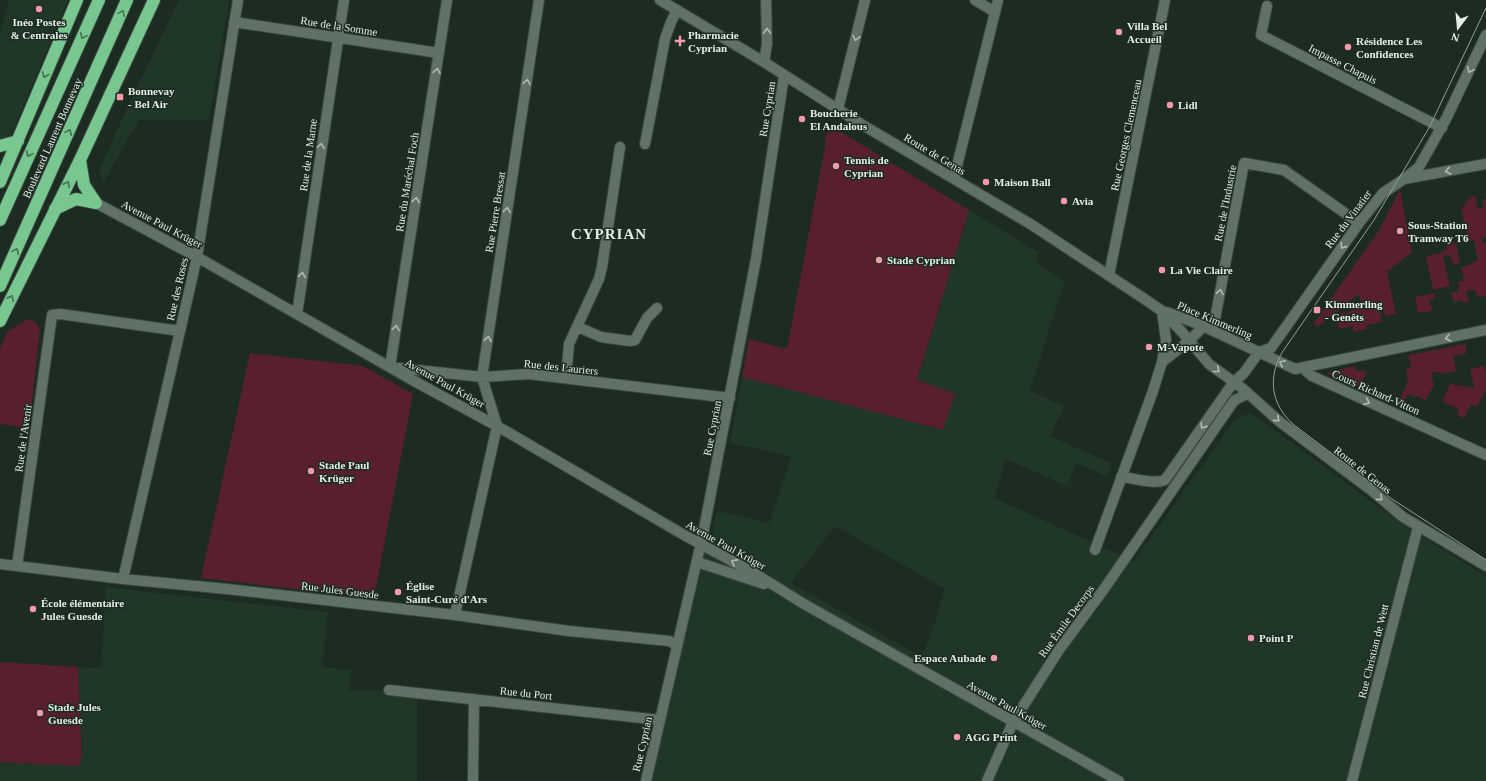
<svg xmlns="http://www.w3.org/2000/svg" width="1486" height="781" viewBox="0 0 1486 781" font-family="Georgia,serif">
	<rect width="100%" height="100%" fill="#1d2c21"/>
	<path fill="#203627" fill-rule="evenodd" d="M 9,0 L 68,0 L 7,144 L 0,142 L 0,33 Z
		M 179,0 L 229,0 L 209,120 L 139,120 L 103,183 L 99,170 L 134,93 Z
		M 969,210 L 1038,252 L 1036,262 L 1065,282 L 1059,297 L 1030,391 L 1064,406 L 1050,436 L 1111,463 L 1106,476 L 1077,463 L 1067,486 L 1006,459 L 994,498 L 1134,561 L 1236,418 L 1251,413 L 1408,528 L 1486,576 L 1486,781 L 648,781 L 695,580 L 711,538 L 717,511 L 769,523 L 791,457 L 760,449 L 730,443 L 742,377 L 943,430 L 917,381 ZM 835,526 L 945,589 L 936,619 L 922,657 L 791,583 Z
		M 106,587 L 328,612 L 322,667 L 351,670 L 349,690 L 369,691 L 387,690 L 387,695 L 417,698 L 417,781 L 0,781 L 0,762 L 79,766 L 80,758 L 82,759 L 78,667 L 101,668 Z"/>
	<path fill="#581f2d" d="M 831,126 L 969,210 L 917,380 L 955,394 L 943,430 L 742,377 L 749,339 L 787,349 L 826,141 L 824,139 Z
		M 1400,189 L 1412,252 L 1387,272 L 1396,314 L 1385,316 L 1384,310 L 1380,311 L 1382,322 L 1366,325 L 1367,329 L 1354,332 L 1352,326 L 1339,329 L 1336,317 L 1344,311 L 1346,314 L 1361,303 L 1359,294 L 1318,327 L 1313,324 L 1380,229 Z
		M 1486,194 L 1486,237 L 1482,238 L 1483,243 L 1486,242 L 1486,301 L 1485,296 L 1477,297 L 1476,291 L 1472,290 L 1466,291 L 1469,302 L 1463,303 L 1462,300 L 1454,302 L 1451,293 L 1459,291 L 1458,282 L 1464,281 L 1461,267 L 1470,265 L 1472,262 L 1478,261 L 1474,240 L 1468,241 L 1461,209 L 1470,197 L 1475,196 L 1478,209 L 1484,208 L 1482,200 L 1486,199 L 1485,195 Z
		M 1456,243 L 1460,263 L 1453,265 L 1450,255 L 1443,256 L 1450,286 L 1433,290 L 1426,256 L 1441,253 L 1441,251 L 1447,250 L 1446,245 Z
		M 1434,293 L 1435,298 L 1429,300 L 1433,311 L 1418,313 L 1415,297 Z
		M 27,319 L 36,322 L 40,330 L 29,428 L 0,424 L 0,348 L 7,332 Z
		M 1465,344 L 1467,353 L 1453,356 L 1456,371 L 1443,374 L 1438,372 L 1431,373 L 1434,385 L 1426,400 L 1416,396 L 1415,397 L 1408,394 L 1405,401 L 1411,404 L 1409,410 L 1397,405 L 1408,381 L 1406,369 L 1411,368 L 1408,355 Z
		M 250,353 L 363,366 L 413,394 L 374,598 L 201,578 Z
		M 1355,366 L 1356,371 L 1367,371 L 1359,388 L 1326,373 Z
		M 1484,366 L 1486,373 L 1486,391 L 1485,391 L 1477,407 L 1471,405 L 1464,418 L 1457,415 L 1459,409 L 1442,402 L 1450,384 L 1474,388 L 1470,369 Z
		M 0,662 L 78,667 L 82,759 L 80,759 L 79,766 L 0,762 Z"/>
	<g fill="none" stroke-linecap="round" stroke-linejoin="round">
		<g stroke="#3b4840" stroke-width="12">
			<path id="street" d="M 447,0 L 390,367 L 482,377 L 529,374 L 730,398
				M 975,0 L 995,12
				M 1267,6 L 1261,35 L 1442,128
				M 234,22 L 439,53
				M 764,62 L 767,44 L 766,0
				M 838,109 L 865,0
				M 645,144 L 665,39 L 671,22 L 677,10
				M 954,178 L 998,0
				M 1404,179 L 1486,164
				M 96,203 L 197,257 L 414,381 L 497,426 L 684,535 L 754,573 L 804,604 L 1119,781
				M 1109,275 L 1165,0
				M 297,314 L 344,0
				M 578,327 L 601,337 L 630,341 L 635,340 L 647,318 L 657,308
				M 1207,328 L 1295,369 L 1486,330
				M 1213,330 L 1244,163 L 1284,170 L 1359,223
				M 1259,352 L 1271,348 L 1359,223 L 1383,193 L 1404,179 L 1419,167 L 1446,119 L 1486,35
				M 1306,367 L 1307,372 L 1312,376 L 1486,455
				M 566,378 L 569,344 L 599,279 L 602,267 L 620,147
				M 1233,383 L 1244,373 L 1259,352
				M 697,562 L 764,584
				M 0,564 L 123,579 L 227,589 L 455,615 L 569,631 L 669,641 L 677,645
				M 17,566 L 52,315 L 60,314 L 180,331
				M 123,579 L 197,257 L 238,0
				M 455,615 L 497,426 L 482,377 L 539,0
				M 389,690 L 660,720
				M 473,781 L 474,699
				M 646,781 L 703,534 L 756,259 L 784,76
				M 1352,781 L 1418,527"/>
		</g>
		<g stroke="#3b4840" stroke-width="12">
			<path id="secondary" d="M 660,0 L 764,62 L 861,124 L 1032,225 L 1143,298 L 1162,311 L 1182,332 L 1209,364 L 1242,388 L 1280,422 L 1371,490 L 1403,517 L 1486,566
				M 1162,362 L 1189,341 L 1204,326 L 1166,312
				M 1121,477 C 1134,478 1154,485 1165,480 L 1233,383
				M 1095,550 L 1153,391 L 1162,362 L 1166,340 L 1162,311
				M 987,781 L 1013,722 L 1059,650 L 1104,589 L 1231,405 L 1235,400 L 1247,394"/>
		</g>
		<g stroke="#3b4840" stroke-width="14">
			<path id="highway" d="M 0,146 L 18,141
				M 80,160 L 84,185 L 96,203
				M 0,182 L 77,0
				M 55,209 L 76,199 L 96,203
				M 0,220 L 99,0
				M 0,286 L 127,0
				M 0,321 L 80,160 L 154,0"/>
		</g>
		<use href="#street" stroke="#607265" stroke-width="10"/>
		<use href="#secondary" stroke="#607265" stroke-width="10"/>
		<use href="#highway" stroke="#78c790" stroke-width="12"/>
		<path stroke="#939f96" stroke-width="1" d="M 1486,8 L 1429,128 L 1374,220 L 1283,351 C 1267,377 1271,405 1294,425 L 1392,499 L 1486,560"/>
	</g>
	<defs><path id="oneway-chevron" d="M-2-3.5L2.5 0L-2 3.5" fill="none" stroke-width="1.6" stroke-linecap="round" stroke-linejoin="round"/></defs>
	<g stroke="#467253">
		<use href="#oneway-chevron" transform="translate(122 13) rotate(-66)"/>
		<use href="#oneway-chevron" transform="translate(83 36) rotate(114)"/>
		<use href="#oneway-chevron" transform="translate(45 75) rotate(113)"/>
		<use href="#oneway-chevron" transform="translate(69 132) rotate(-66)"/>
		<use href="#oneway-chevron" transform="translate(29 154) rotate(114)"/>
		<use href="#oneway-chevron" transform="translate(67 184) rotate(-63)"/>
		<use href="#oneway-chevron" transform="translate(16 251) rotate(-66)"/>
		<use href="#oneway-chevron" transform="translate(11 298) rotate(-64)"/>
	</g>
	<g stroke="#afbcb3">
		<use href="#oneway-chevron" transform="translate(767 31) rotate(-91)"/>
		<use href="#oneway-chevron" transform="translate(856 38) rotate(104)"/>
		<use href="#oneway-chevron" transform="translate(1470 70) rotate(115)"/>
		<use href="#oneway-chevron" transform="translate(437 71) rotate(-81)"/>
		<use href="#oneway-chevron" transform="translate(527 82) rotate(-81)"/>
		<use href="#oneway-chevron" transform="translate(321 146) rotate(-82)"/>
		<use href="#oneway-chevron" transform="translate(1448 171) rotate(169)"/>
		<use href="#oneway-chevron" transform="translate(416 200) rotate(-81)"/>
		<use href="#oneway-chevron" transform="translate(507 210) rotate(-81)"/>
		<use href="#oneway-chevron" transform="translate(1343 246) rotate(125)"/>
		<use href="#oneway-chevron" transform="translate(302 275) rotate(-82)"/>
		<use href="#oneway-chevron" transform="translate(1220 292) rotate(-79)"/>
		<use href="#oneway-chevron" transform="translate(396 328) rotate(-81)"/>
		<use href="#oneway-chevron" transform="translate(1448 338) rotate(168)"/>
		<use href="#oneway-chevron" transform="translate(488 339) rotate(-81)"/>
		<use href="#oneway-chevron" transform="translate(1282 363) rotate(-155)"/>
		<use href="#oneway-chevron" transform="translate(1217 370) rotate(39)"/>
		<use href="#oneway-chevron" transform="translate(1367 402) rotate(24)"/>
		<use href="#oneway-chevron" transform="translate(1277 419) rotate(40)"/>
		<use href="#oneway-chevron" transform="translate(1203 426) rotate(125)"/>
		<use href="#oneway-chevron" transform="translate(1380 498) rotate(41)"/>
		<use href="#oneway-chevron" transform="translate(734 562) rotate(-151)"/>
	</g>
	<g fill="#f39aab" stroke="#1d2c21" stroke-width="1.5">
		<circle cx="39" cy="9" r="4"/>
		<circle cx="1119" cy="32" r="4"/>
		<path d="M678 35h4v4h4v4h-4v4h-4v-4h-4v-4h4z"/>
		<circle cx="1348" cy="47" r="4"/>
		<rect x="116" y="93" width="8" height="8" rx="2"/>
		<circle cx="1170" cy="105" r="4"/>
		<circle cx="802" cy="119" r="4"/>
		<circle cx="836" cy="166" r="4"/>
		<circle cx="986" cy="182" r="4"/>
		<circle cx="1064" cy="201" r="4"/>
		<circle cx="1400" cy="231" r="4"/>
		<circle cx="879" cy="260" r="4"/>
		<circle cx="1162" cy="270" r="4"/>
		<rect x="1313" y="306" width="8" height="8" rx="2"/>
		<circle cx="1149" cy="347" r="4"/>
		<circle cx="311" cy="471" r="4"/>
		<circle cx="398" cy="592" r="4"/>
		<circle cx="33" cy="609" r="4"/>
		<circle cx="1251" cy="638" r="4"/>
		<circle cx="994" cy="658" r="4"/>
		<circle cx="40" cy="713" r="4"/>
		<circle cx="957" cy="737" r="4"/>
	</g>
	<g text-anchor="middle" stroke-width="3" stroke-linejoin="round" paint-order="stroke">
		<g font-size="11" font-weight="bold" fill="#e4eee7" stroke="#1d2c21" text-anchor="start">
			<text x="39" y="26" text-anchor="middle">Inéo Postes<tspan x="39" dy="13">&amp; Centrales</tspan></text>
			<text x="1127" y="30">Villa Bel<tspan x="1127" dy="13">Accueil</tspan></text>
			<text x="688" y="39">Pharmacie<tspan x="688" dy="13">Cyprian</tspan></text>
			<text x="1356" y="45">Résidence Les<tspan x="1356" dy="13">Confidences</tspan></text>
			<text x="128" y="95">Bonnevay<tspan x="128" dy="13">- Bel Air</tspan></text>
			<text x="1178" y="109">Lidl</text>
			<text x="810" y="117">Boucherie<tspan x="810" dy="13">El Andalous</tspan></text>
			<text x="844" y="164">Tennis de<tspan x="844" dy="13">Cyprian</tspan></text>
			<text x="994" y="186">Maison Ball</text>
			<text x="1072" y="205">Avia</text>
			<text x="1408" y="229">Sous-Station<tspan x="1408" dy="13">Tramway T6</tspan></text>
			<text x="887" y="264">Stade Cyprian</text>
			<text x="1170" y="274">La Vie Claire</text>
			<text x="1325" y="308">Kimmerling<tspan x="1325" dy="13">- Genêts</tspan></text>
			<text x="1157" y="351">M-Vapote</text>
			<text x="319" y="469">Stade Paul<tspan x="319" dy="13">Krüger</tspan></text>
			<text x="406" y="590">Église<tspan x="406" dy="13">Saint-Curé d'Ars</tspan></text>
			<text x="41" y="607">École élémentaire<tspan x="41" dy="13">Jules Guesde</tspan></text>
			<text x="1259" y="642">Point P</text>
			<text x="986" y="662" text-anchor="end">Espace Aubade</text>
			<text x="48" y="711">Stade Jules<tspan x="48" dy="13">Guesde</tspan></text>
			<text x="965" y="741">AGG Print</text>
		</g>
		<g font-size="11" fill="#e4eee7" stroke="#1d2c21">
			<text transform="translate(339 26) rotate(9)" y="4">Rue de la Somme</text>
			<text transform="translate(1343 64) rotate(27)" y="4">Impasse Chapuis</text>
			<text transform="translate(767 109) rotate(-81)" y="4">Rue Cyprian</text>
			<text transform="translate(1126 135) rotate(-78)" y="4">Rue Georges Clemenceau</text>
			<text transform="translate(52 138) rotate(-66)" y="4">Boulevard Laurent Bonnevay</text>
			<text transform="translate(935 154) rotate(31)" y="4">Route de Genas</text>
			<text transform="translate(308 155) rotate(-82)" y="4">Rue de la Marne</text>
			<text transform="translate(407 182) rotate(-81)" y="4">Rue du Maréchal Foch</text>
			<text transform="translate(1225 203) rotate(-79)" y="4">Rue de l'Industrie</text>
			<text transform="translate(495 212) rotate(-81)" y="4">Rue Pierre Bressat</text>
			<text transform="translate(1348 219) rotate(-53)" y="4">Rue du Vinatier</text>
			<text transform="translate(162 224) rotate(28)" y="4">Avenue Paul Krüger</text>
			<text transform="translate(177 289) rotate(-77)" y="4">Rue des Roses</text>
			<text transform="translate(1215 320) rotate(23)" y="4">Place Kimmerling</text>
			<text transform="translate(561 367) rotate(6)" y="4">Rue des Lauriers</text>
			<text transform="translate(445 383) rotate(29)" y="4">Avenue Paul Krüger</text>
			<text transform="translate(1376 392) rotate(24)" y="4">Cours Richard-Vitton</text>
			<text transform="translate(712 428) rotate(-79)" y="4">Rue Cyprian</text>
			<text transform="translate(23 438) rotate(-82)" y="4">Rue de l'Avenir</text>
			<text transform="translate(1363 470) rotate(38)" y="4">Route de Genas</text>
			<text transform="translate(726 545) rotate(29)" y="4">Avenue Paul Krüger</text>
			<text transform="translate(340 590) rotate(7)" y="4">Rue Jules Guesde</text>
			<text transform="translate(1066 621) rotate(-54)" y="4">Rue Émile Decorps</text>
			<text transform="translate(1373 651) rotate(-76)" y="4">Rue Christian de Wett</text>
			<text transform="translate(526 693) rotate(6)" y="4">Rue du Port</text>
			<text transform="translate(1007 705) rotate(29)" y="4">Avenue Paul Krüger</text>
			<text transform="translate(642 744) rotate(-77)" y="4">Rue Cyprian</text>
		</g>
		<g font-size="15" font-weight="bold" letter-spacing="1" fill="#e4eee7" stroke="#1d2c21">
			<text x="609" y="239">CYPRIAN</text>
		</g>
	</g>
	<g transform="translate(1458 28) rotate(196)" stroke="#1d2c21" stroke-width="3" paint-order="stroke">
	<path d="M0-3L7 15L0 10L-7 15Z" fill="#e4eee7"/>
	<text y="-6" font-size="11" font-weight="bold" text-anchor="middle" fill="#e4eee7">N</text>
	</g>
</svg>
